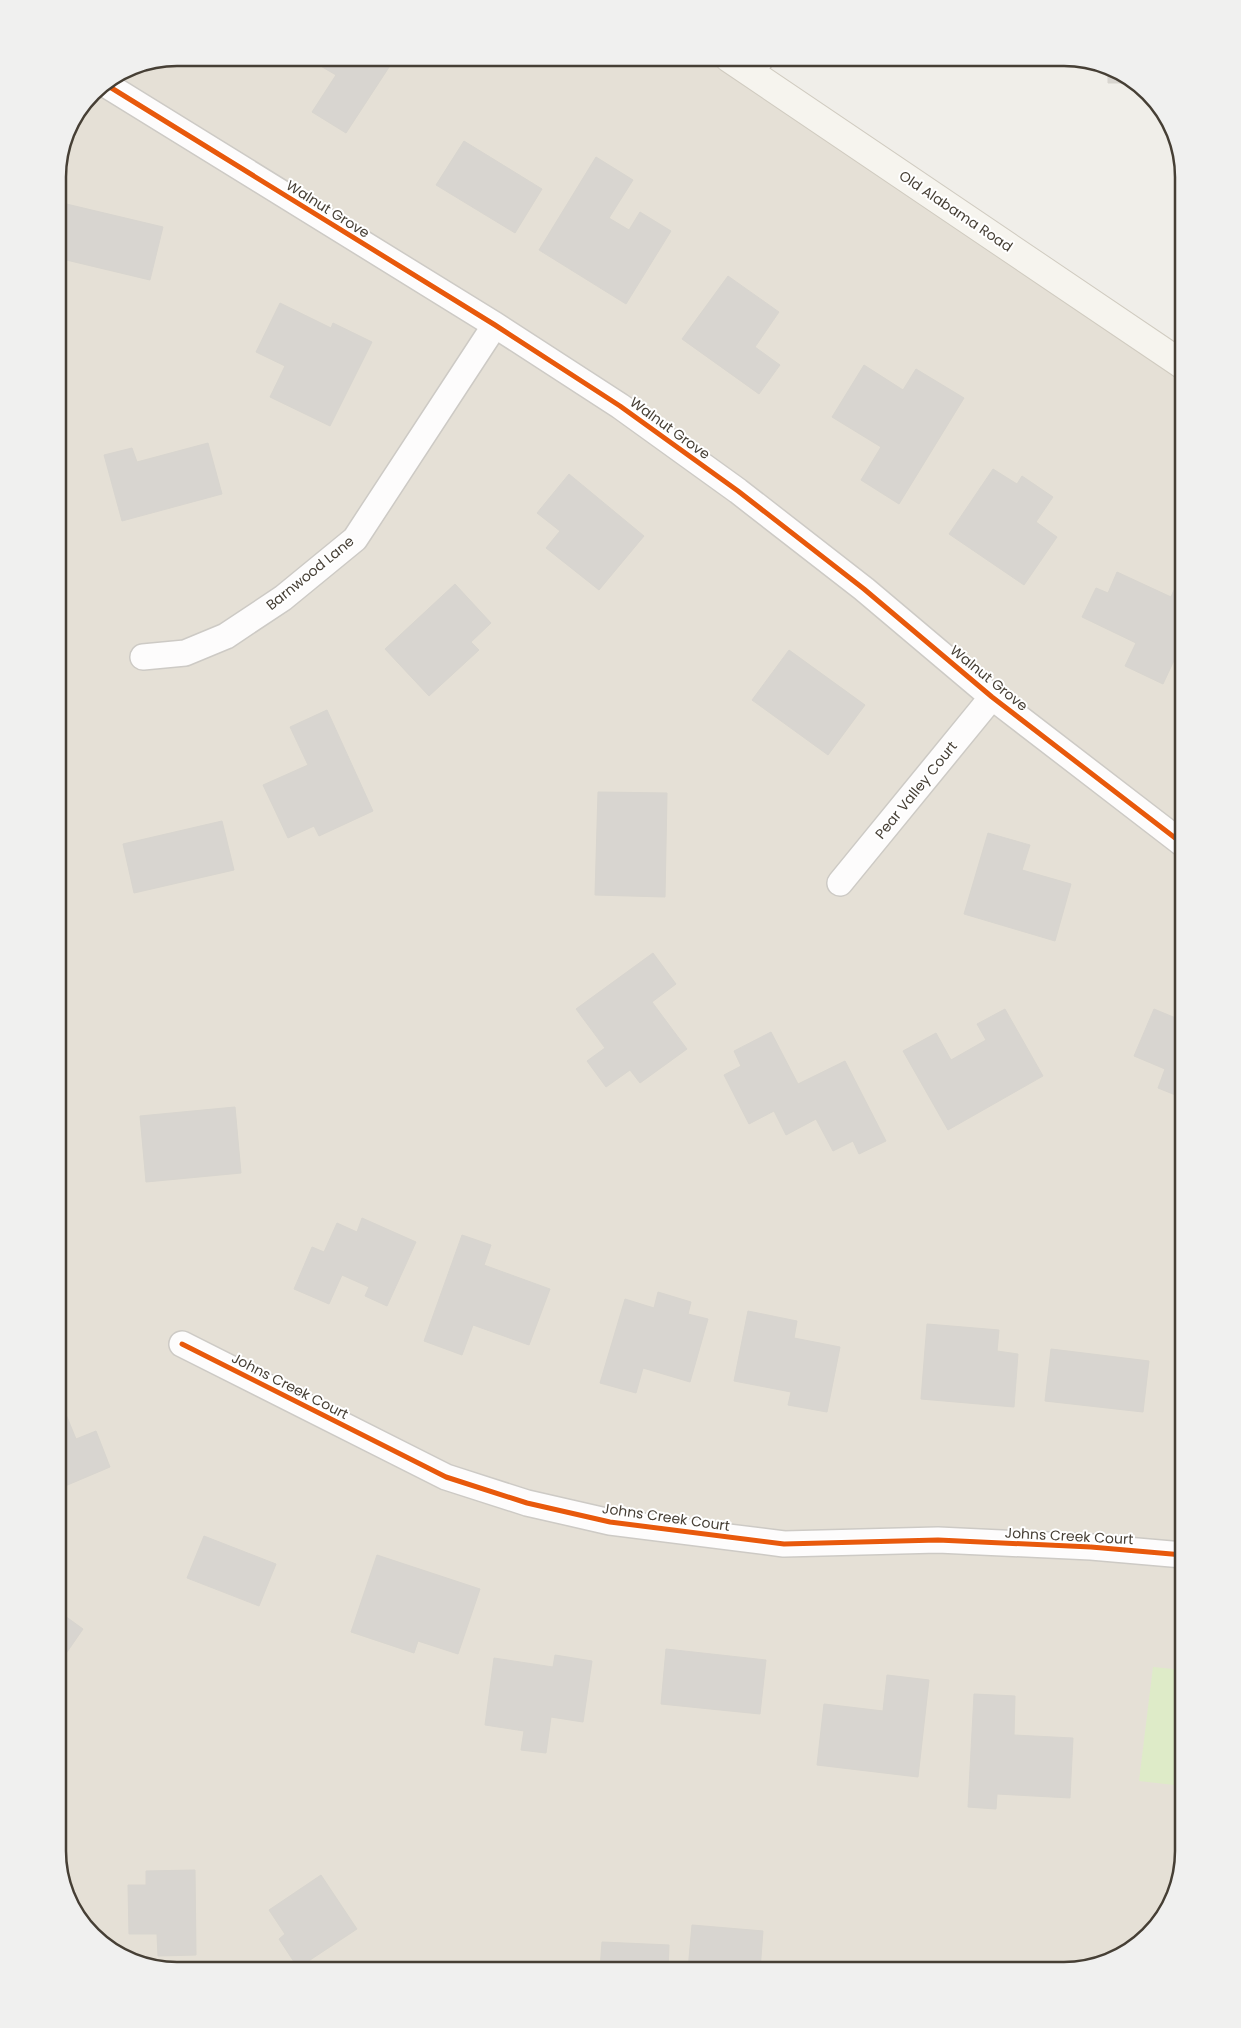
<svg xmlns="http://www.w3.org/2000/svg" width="1241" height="2028" viewBox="0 0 1241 2028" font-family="Poppins,sans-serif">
	<rect width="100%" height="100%" fill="#f0eee9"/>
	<path fill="#e5e0d6" d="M 177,58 L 729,58 L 1183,365 L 1183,1851 L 1163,1917 L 1117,1958 L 1064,1970 L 170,1970 L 111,1950 L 70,1904 L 58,1851 L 58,170 L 67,131 L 93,92 L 132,66 Z"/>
	<path fill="#deebc8" d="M 1153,1667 L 1183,1670 L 1183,1786 L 1139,1781 Z"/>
	<path fill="#d8d5d0" stroke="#d8d5cf" d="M 307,58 L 395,58 L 346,133 L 312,112 L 336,75 Z
		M 1108,70 L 1131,78 L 1136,83 L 1108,83 Z
		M 464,141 L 542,189 L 515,233 L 436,185 Z
		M 596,157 L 633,180 L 609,218 L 629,230 L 640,212 L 671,231 L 626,304 L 539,250 Z
		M 58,202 L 163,227 L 150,280 L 58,258 Z
		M 728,276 L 779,312 L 755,347 L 780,365 L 759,394 L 682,339 Z
		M 280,303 L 331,328 L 333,323 L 372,342 L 330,426 L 270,397 L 285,366 L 256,352 Z
		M 864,365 L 903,390 L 916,369 L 964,398 L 899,504 L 861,480 L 881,447 L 832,417 Z
		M 208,443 L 222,494 L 122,521 L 104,455 L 132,448 L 137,462 Z
		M 993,469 L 1017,484 L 1022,476 L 1053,497 L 1036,522 L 1057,537 L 1024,585 L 949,534 Z
		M 569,474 L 644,536 L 599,590 L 546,548 L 560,531 L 537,513 Z
		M 1117,572 L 1171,597 L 1174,590 L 1183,595 L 1183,641 L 1163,684 L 1125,666 L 1136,643 L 1082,617 L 1096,588 L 1108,593 Z
		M 455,584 L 491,623 L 471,642 L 479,650 L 429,696 L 385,649 Z
		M 789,650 L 865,705 L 828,755 L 752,700 Z
		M 327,710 L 373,811 L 319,836 L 314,826 L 288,838 L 263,785 L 308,765 L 290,727 Z
		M 598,792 L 667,793 L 665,897 L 595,895 Z
		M 222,821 L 234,870 L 134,893 L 123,844 Z
		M 988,833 L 1030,845 L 1022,870 L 1071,884 L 1055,941 L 964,914 Z
		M 653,953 L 676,984 L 652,1002 L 687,1049 L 640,1083 L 630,1070 L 606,1087 L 587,1061 L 605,1048 L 576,1009 Z
		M 1005,1009 L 1043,1076 L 948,1130 L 903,1051 L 936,1033 L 951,1060 L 986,1040 L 977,1024 Z
		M 1154,1009 L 1183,1021 L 1183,1098 L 1158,1088 L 1165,1069 L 1134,1056 Z
		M 771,1032 L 798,1084 L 845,1061 L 886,1141 L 859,1154 L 853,1141 L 833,1151 L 816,1119 L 786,1135 L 774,1111 L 749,1124 L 724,1075 L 741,1066 L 734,1051 Z
		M 235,1107 L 241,1173 L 146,1182 L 140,1116 Z
		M 362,1218 L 416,1242 L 387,1306 L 365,1296 L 369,1287 L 342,1275 L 329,1304 L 294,1289 L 312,1247 L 324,1252 L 337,1223 L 357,1232 Z
		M 462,1235 L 491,1245 L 484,1265 L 550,1289 L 529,1345 L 473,1325 L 462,1355 L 424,1341 Z
		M 658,1292 L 691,1302 L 688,1314 L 708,1319 L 690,1382 L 643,1368 L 636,1393 L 600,1383 L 625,1299 L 654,1308 Z
		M 748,1311 L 797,1321 L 794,1338 L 840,1347 L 827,1412 L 788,1405 L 791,1392 L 734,1381 Z
		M 927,1324 L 999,1330 L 997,1351 L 1018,1354 L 1014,1407 L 921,1399 Z
		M 1051,1349 L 1149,1361 L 1143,1412 L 1045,1401 Z
		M 58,1395 L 76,1439 L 96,1431 L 110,1467 L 58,1489 Z
		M 204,1536 L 276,1564 L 259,1606 L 187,1578 Z
		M 377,1555 L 480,1589 L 458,1654 L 418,1641 L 414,1653 L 351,1632 Z
		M 58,1611 L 83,1629 L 58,1665 Z
		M 666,1649 L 766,1660 L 760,1714 L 661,1704 Z
		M 555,1655 L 592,1661 L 583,1722 L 551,1717 L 546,1753 L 521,1750 L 524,1731 L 485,1725 L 494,1658 L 553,1667 Z
		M 887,1675 L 929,1680 L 918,1777 L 817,1765 L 824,1704 L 883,1711 Z
		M 974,1694 L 1015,1696 L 1014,1735 L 1073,1738 L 1070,1798 L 997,1794 L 996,1809 L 968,1807 Z
		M 195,1870 L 196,1955 L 158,1956 L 157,1934 L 129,1934 L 128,1885 L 146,1885 L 146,1871 Z
		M 321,1875 L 357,1929 L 298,1968 L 279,1939 L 285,1934 L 269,1910 Z
		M 692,1925 L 763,1931 L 760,1970 L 688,1970 Z
		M 602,1942 L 669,1945 L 668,1970 L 600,1970 Z
		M 533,1962 L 541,1970 L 524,1970 Z"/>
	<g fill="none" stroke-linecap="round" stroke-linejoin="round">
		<g stroke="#cdcac5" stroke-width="28">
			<path id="minor" d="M 752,73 L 761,58
				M 105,84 L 495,325 L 620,406 L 738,491 L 864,589 L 992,697 L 1183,844
				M 143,657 L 185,653 L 226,636 L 283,598 L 355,539 L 495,325
				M 840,883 L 992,697
				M 182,1344 L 446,1477 L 527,1503 L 610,1522 L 784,1544 L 938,1540 L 1091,1547 L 1183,1555"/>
		</g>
		<g stroke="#d0cbc0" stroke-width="30">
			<path id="secondary" d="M 729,58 L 1183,365"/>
		</g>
		<use href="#minor" stroke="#fdfcfc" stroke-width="25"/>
		<use href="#secondary" stroke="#f6f4ee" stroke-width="28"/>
		<g stroke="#fff" stroke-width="8">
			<path id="cycleway" d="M 105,84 L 495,325 L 620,406 L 738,491 L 864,589 L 992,697 L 1183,844
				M 182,1344 L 446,1477 L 527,1503 L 610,1522 L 784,1544 L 938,1540 L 1091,1547 L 1183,1555"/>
		</g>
		<use href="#cycleway" stroke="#e8590c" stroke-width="5"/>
	</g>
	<g text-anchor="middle" stroke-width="4" stroke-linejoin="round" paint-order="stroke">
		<g font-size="14" fill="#463f35" stroke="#fff">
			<text transform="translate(328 209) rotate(32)" y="5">Walnut Grove</text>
			<text transform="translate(956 211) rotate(34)" y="5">Old Alabama Road</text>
			<text transform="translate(670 428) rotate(36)" y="5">Walnut Grove</text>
			<text transform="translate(310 573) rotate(-39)" y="5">Barnwood Lane</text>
			<text transform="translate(989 678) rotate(39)" y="5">Walnut Grove</text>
			<text transform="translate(916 790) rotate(-51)" y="5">Pear Valley Court</text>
			<text transform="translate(290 1386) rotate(27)" y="5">Johns Creek Court</text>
			<text transform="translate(666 1517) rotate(8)" y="5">Johns Creek Court</text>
			<text transform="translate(1069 1536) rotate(3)" y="5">Johns Creek Court</text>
		</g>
	</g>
	<path d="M0 0H1241V2028H0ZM177 66H1064A111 111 0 0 1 1175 177V1851A111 111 0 0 1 1064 1962H177A111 111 0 0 1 66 1851V177A111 111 0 0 1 177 66Z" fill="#f0f0ef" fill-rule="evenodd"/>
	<path fill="none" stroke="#463f35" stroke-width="2.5" d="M177 66H1064A111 111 0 0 1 1175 177V1851A111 111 0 0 1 1064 1962H177A111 111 0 0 1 66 1851V177A111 111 0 0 1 177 66Z"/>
</svg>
